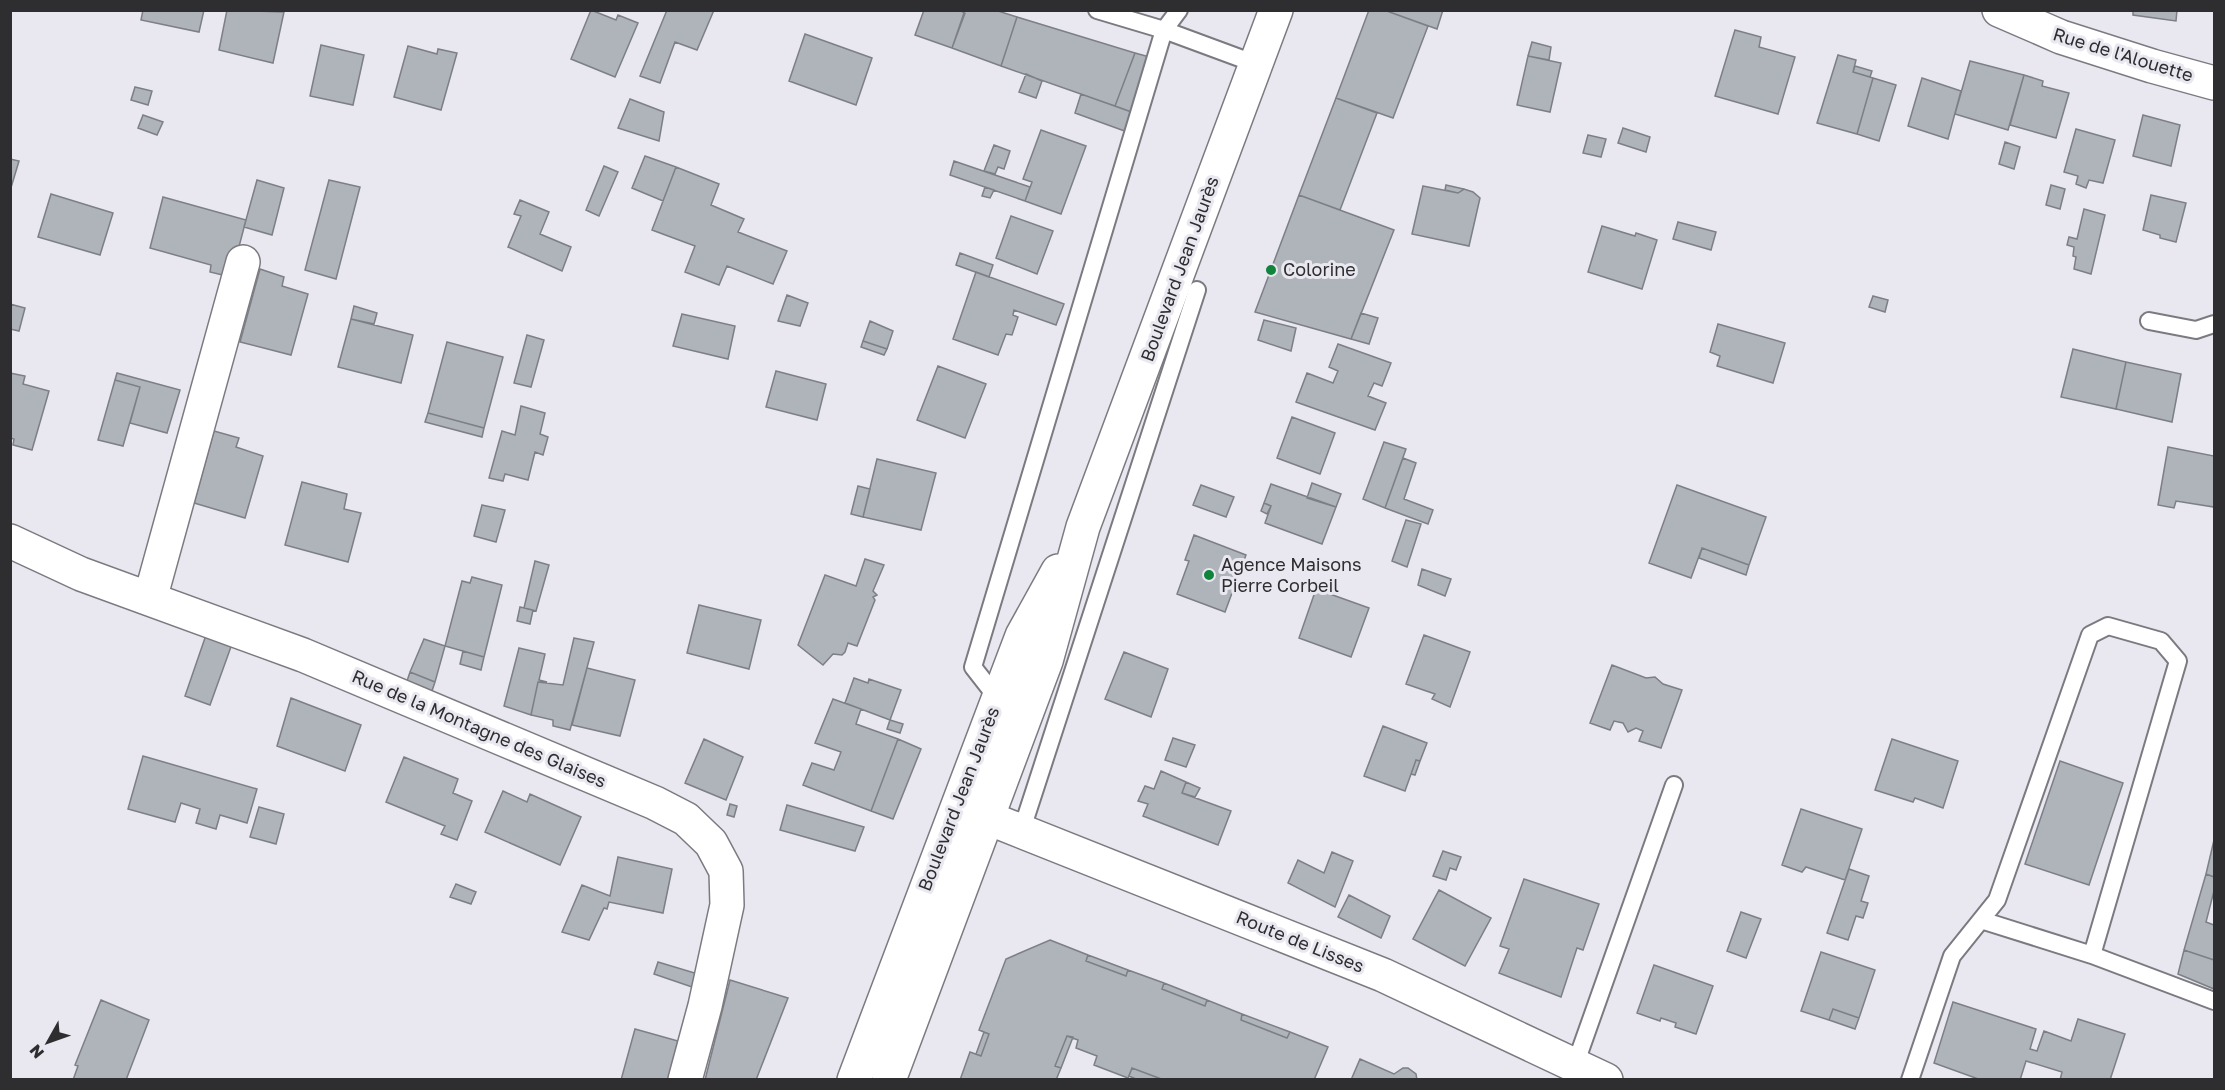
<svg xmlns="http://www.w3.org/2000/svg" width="2225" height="1090" viewBox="0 0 2225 1090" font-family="'Golos Text',sans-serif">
	<rect width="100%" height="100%" fill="#e9e8f0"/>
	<path fill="#afb3ba" stroke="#7c7f86" stroke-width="1.5" d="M 143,10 L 204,10 L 199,32 L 141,20 Z
		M 227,10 L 284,12 L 273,63 L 219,50 Z
		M 591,10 L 616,20 L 618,15 L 638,23 L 615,77 L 571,59 Z
		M 667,10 L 714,10 L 697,50 L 675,42 L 660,83 L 640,76 Z
		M 924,10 L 959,10 L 965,13 L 952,48 L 915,35 Z
		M 965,10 L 995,10 L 1017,17 L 1001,66 L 952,48 Z
		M 1369,10 L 1384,10 L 1428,26 L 1393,118 L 1336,98 Z
		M 1384,10 L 1443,10 L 1437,29 Z
		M 2133,10 L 2177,10 L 2176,21 L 2133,15 Z
		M 1017,17 L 1135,53 L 1115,106 L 1001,66 Z
		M 1735,30 L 1761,37 L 1759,47 L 1795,57 L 1778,114 L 1715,96 Z
		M 805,34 L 872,58 L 856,105 L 789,81 Z
		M 1532,42 L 1551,47 L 1549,60 L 1528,56 Z
		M 321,45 L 364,55 L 353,105 L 310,96 Z
		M 408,46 L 437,54 L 438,49 L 457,53 L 441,110 L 394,97 Z
		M 1135,53 L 1157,59 L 1137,114 L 1115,106 Z
		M 1838,55 L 1856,60 L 1853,72 L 1873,78 L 1857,134 L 1817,123 Z
		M 1528,56 L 1561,63 L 1550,112 L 1517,105 Z
		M 1970,61 L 2024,75 L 2008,130 L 1955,114 Z
		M 1855,66 L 1872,71 L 1870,77 L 1853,72 Z
		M 1026,74 L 1042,81 L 1036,98 L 1019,92 Z
		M 2024,75 L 2043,81 L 2042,86 L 2069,93 L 2056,138 L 2010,125 Z
		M 1873,78 L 1896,85 L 1879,141 L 1857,134 Z
		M 1922,78 L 1961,91 L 1948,139 L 1908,126 Z
		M 135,87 L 152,91 L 148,105 L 131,100 Z
		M 1081,94 L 1137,114 L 1130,133 L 1075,113 Z
		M 1336,98 L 1377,113 L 1340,210 L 1299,195 Z
		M 630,99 L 664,112 L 659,141 L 618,128 Z
		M 143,115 L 163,122 L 157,135 L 138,128 Z
		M 2143,115 L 2180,125 L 2171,166 L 2133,156 Z
		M 1623,128 L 1650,137 L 1646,152 L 1618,143 Z
		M 2076,129 L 2115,140 L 2103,183 L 2089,180 L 2086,188 L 2076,184 L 2078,176 L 2064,172 Z
		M 1041,130 L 1086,146 L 1061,214 L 1025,201 L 1032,182 L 1023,179 Z
		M 1588,135 L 1606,139 L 1601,157 L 1583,153 Z
		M 2005,142 L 2020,147 L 2014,169 L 1999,164 Z
		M 994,145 L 1010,151 L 1004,169 L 998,167 L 995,174 L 984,171 Z
		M 645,156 L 676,167 L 663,201 L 632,188 Z
		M 10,159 L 19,161 L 10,191 Z
		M 954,161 L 1030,187 L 1025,201 L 950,175 Z
		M 604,166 L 618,172 L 599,216 L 586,210 Z
		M 676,167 L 719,184 L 711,205 L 744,219 L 738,232 L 787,251 L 773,284 L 727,266 L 719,285 L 685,272 L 695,246 L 652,230 Z
		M 257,180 L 284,188 L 272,235 L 244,227 Z
		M 329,180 L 360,187 L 336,279 L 305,270 Z
		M 1446,185 L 1464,189 L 1458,193 L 1445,190 Z
		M 2051,185 L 2065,189 L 2060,209 L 2046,205 Z
		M 1423,186 L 1458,193 L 1464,189 L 1473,192 L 1480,198 L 1469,246 L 1412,234 Z
		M 985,187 L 994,190 L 990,198 L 982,196 Z
		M 51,194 L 113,213 L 100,255 L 38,237 Z
		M 1299,195 L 1394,230 L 1351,339 L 1255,312 Z
		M 2151,195 L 2186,203 L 2176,242 L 2160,238 L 2160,235 L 2143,230 Z
		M 163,197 L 246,220 L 231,277 L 210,272 L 211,265 L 150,248 Z
		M 520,200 L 549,212 L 540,234 L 571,247 L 562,271 L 508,247 L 521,216 L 514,214 Z
		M 2084,209 L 2105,215 L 2091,274 L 2074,269 L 2076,257 L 2073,256 L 2074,247 L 2067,245 L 2069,237 L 2077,239 Z
		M 1011,216 L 1053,231 L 1037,274 L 996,258 Z
		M 1678,222 L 1716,232 L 1711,250 L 1673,239 Z
		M 1602,226 L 1635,236 L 1636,233 L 1657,240 L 1642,289 L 1588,272 Z
		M 960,253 L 993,265 L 989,277 L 956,265 Z
		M 260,269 L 284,277 L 282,286 L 308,294 L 291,355 L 240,342 Z
		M 976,272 L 1064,304 L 1056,325 L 1014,310 L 1013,315 L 1018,317 L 1012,335 L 1006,334 L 998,355 L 953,339 Z
		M 787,295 L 808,303 L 800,326 L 778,321 Z
		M 1873,296 L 1888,300 L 1885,312 L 1869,307 Z
		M 10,304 L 25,308 L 19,331 L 10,329 Z
		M 354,306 L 377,313 L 374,324 L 351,319 Z
		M 1361,313 L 1378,318 L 1369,344 L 1351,339 Z
		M 682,314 L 735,326 L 728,359 L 673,346 Z
		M 351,319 L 413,335 L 401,383 L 338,367 Z
		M 1264,320 L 1296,328 L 1291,351 L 1258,340 Z
		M 870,321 L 893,331 L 887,349 L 863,341 Z
		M 1718,324 L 1785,343 L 1773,383 L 1717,366 L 1720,356 L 1710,352 Z
		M 527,335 L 544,340 L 531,387 L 514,383 Z
		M 863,341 L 887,349 L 884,355 L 861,347 Z
		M 447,342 L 503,357 L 484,428 L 428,413 Z
		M 1338,344 L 1391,363 L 1382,386 L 1374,383 L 1368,396 L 1386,403 L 1375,430 L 1296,402 L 1307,373 L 1333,383 L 1338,371 L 1329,367 Z
		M 2073,349 L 2126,362 L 2116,409 L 2061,397 Z
		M 2126,362 L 2181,374 L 2172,422 L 2116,409 Z
		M 938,366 L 986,384 L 965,438 L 917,420 Z
		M 776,371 L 826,384 L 817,420 L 766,407 Z
		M 10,373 L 25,376 L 23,384 L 49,391 L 32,450 L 13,445 L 14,439 L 10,438 Z
		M 117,373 L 180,390 L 167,433 L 130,423 L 140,387 L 115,380 Z
		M 115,380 L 140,387 L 123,446 L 98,440 Z
		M 521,406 L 545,413 L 540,434 L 548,437 L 543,455 L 535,452 L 528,480 L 505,474 L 503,481 L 489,478 L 502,431 L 515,435 Z
		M 428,413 L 484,428 L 482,437 L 425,422 Z
		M 1292,417 L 1335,433 L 1320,474 L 1277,458 Z
		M 214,431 L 239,438 L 236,447 L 263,456 L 245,518 L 194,503 Z
		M 1384,442 L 1406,449 L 1385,508 L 1363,499 Z
		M 2168,447 L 2214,456 L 2214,507 L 2176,501 L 2174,508 L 2158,505 Z
		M 1403,458 L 1416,463 L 1404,499 L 1433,510 L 1428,524 L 1385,508 Z
		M 877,459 L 936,473 L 921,530 L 863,517 Z
		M 302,482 L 347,494 L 344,509 L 361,513 L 348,562 L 285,545 Z
		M 1312,483 L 1341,494 L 1336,507 L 1307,498 Z
		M 1271,484 L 1336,507 L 1322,544 L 1265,523 L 1271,506 L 1264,503 Z
		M 1201,485 L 1234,497 L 1226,517 L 1193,505 Z
		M 1677,485 L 1766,517 L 1749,565 L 1702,548 L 1691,578 L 1649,563 Z
		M 858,486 L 870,489 L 863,517 L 851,514 Z
		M 1264,503 L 1271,506 L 1267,514 L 1261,511 Z
		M 482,505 L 505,510 L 496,542 L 474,536 Z
		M 1406,520 L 1421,524 L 1407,567 L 1392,561 Z
		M 1194,535 L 1246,555 L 1225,612 L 1177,594 L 1189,561 L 1185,560 Z
		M 1702,548 L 1749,565 L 1746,575 L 1699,558 Z
		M 865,559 L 884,565 L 873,591 L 877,595 L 873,597 L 875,600 L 857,646 L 848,643 L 845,652 L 842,655 L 833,654 L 823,665 L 798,645 L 825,575 L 856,586 Z
		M 535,561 L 549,565 L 536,611 L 524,608 Z
		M 1422,569 L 1451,579 L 1445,596 L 1418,585 Z
		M 472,577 L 502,585 L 484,657 L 445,646 L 462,581 L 470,583 Z
		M 1316,589 L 1369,608 L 1351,657 L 1299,638 Z
		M 699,605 L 761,620 L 749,669 L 687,653 Z
		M 520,607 L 533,610 L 530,624 L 517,621 Z
		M 206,635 L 232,644 L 210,705 L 185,696 Z
		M 1424,635 L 1470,652 L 1450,707 L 1432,699 L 1435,694 L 1406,684 Z
		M 574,638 L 594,642 L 570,730 L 553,726 L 553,720 L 531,715 L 538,682 L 563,685 Z
		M 424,639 L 445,646 L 435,682 L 410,672 Z
		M 519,648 L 545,654 L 539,680 L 547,682 L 538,682 L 531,715 L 504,706 Z
		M 463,651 L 484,657 L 481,670 L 460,664 Z
		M 1124,652 L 1168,669 L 1151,717 L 1105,699 Z
		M 1612,665 L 1646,678 L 1655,677 L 1663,684 L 1682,690 L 1661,748 L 1639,741 L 1643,731 L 1636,728 L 1628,732 L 1623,723 L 1614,721 L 1610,730 L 1590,723 Z
		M 587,668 L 635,680 L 620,736 L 572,725 Z
		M 410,672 L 435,682 L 432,691 L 407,681 Z
		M 854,678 L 868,683 L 869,679 L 901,690 L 890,720 L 845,703 Z
		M 291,698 L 361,725 L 345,771 L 277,746 Z
		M 833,699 L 861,709 L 856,724 L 898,739 L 871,811 L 803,785 L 812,763 L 834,770 L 841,752 L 815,743 Z
		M 890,720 L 903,724 L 900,733 L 887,729 Z
		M 1383,726 L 1427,743 L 1420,761 L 1416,760 L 1405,791 L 1364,776 Z
		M 1173,738 L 1195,745 L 1186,767 L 1165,760 Z
		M 704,739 L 743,757 L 726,800 L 685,783 Z
		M 898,739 L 921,749 L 893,819 L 871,811 Z
		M 1892,739 L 1958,761 L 1943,808 L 1915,798 L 1913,802 L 1875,790 Z
		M 143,756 L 257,789 L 247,823 L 220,815 L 216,829 L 196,823 L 200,809 L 181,803 L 175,822 L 128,809 Z
		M 404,757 L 458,779 L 453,793 L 472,801 L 457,840 L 441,834 L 445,826 L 386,802 Z
		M 1416,760 L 1420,761 L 1415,775 L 1411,774 Z
		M 2060,761 L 2123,783 L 2089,885 L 2025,864 Z
		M 1161,771 L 1186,782 L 1182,793 L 1231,811 L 1218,845 L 1143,816 L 1148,804 L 1138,801 L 1145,786 L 1154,789 Z
		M 1186,782 L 1200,788 L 1195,797 L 1182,793 Z
		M 503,791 L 527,802 L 530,794 L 581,817 L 560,865 L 485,832 Z
		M 730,804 L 737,806 L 734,817 L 727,815 Z
		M 787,805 L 864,827 L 855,851 L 780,830 Z
		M 259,807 L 284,814 L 276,844 L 250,837 Z
		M 1801,809 L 1862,829 L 1845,880 L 1806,867 L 1802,872 L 1782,865 Z
		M 2214,840 L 2214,877 L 2206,874 Z
		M 1443,851 L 1461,857 L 1456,870 L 1450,868 L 1446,880 L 1433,876 Z
		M 1332,852 L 1353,861 L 1335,907 L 1288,883 L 1298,860 L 1324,873 Z
		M 618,857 L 672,869 L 663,913 L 609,902 L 607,909 L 604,908 L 589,940 L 562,932 L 582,885 L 610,896 Z
		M 1849,869 L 1869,876 L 1861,901 L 1868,903 L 1863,918 L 1856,916 L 1848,940 L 1827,933 Z
		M 2206,874 L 2214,877 L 2214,891 L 2206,922 L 2214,925 L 2214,960 L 2184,950 Z
		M 1524,879 L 1599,904 L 1583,950 L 1577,948 L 1561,997 L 1499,973 L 1509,949 L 1500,946 Z
		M 456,884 L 476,892 L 471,904 L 450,897 Z
		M 1439,890 L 1491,918 L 1465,966 L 1413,939 Z
		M 1349,895 L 1390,916 L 1381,938 L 1338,917 Z
		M 1741,912 L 1761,919 L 1746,958 L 1727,951 Z
		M 1050,940 L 1088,955 L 1086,961 L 1126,976 L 1128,970 L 1164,983 L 1162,989 L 1205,1006 L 1207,1000 L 1242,1014 L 1241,1020 L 1287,1038 L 1290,1032 L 1328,1047 L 1314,1080 L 1164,1080 L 1132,1068 L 1128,1078 L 1094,1065 L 1097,1056 L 1076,1048 L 1078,1040 L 1067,1036 L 1055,1066 L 1061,1068 L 1056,1080 L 960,1080 L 970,1052 L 981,1056 L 989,1034 L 979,1030 L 1006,959 Z
		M 2184,950 L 2214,960 L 2214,989 L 2178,974 Z
		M 1821,952 L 1875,970 L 1859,1018 L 1833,1009 L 1829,1020 L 1801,1011 Z
		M 1088,955 L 1128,970 L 1126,976 L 1086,961 Z
		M 658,962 L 698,974 L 695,988 L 654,974 Z
		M 1654,965 L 1713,986 L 1696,1034 L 1675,1027 L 1676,1023 L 1661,1018 L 1660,1021 L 1637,1013 Z
		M 730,980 L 788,998 L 756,1080 L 705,1080 Z
		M 1164,983 L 1207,1000 L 1205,1006 L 1162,989 Z
		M 101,1000 L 149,1020 L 126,1080 L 73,1080 L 78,1066 L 75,1065 Z
		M 1953,1002 L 2036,1029 L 2030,1049 L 2037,1051 L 2044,1031 L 2071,1041 L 2078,1019 L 2125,1034 L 2110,1080 L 2060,1080 L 2062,1072 L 2026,1061 L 2020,1080 L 1981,1080 L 1934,1063 Z
		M 1833,1009 L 1859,1018 L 1855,1029 L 1829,1020 Z
		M 1242,1014 L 1290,1032 L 1287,1038 L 1241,1020 Z
		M 635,1029 L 678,1041 L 668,1080 L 621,1080 Z
		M 984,1032 L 989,1034 L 981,1056 L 976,1054 Z
		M 1067,1036 L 1073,1037 L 1061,1068 L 1055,1066 Z
		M 1360,1059 L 1394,1074 L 1403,1068 L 1408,1068 L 1416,1074 L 1417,1080 L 1351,1080 Z
		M 1132,1068 L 1164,1080 L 1138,1080 L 1129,1076 Z"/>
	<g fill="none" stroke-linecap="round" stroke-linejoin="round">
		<g stroke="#7c7a81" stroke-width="20">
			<path id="lane" d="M 1097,10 L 1164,30 L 1256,64
				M 2149,321 L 2196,330 L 2214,324
				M 998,699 L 973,667 L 1164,30 L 1179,10
				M 1021,832 L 1197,290
				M 1981,920 L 2092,955 L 2214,1001
				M 1575,1065 L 1674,785
				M 1910,1080 L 1952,956 L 1997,900 L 2090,635 L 2108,626 L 2161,641 L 2178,661 L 2092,955"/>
		</g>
		<g stroke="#7c7a81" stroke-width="36">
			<path id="street" d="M 1999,10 L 2061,37 L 2152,66 L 2214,83
				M 10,541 L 81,574 L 303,655 L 655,803 L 686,819 L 711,843 L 726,871 L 727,905 L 705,1006 L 685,1080
				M 150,599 L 243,262"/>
		</g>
		<g stroke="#7c7a81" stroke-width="36">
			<path id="secondary" d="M 988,818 L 1383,975 L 1606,1080"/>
		</g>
		<g stroke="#7c7a81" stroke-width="36">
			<path id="primary" d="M 854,1080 L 1022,636 L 1058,571
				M 889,1080 L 1046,661 L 1083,527 L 1276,10"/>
		</g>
		<use href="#lane" stroke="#fff" stroke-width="16"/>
		<use href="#street" stroke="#fff" stroke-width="33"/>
		<use href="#secondary" stroke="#fff" stroke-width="33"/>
		<use href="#primary" stroke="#fff" stroke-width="33"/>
	</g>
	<g fill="#11843c" stroke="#e9e8f0" stroke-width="2">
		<circle cx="1271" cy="270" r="6"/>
		<circle cx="1209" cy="575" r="6"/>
	</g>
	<g text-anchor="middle" stroke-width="6" stroke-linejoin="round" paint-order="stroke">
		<g font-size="18" fill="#2e2e31" stroke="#e9e8f0">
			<text transform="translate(2123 55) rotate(17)" y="6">Rue de l'Alouette</text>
			<text transform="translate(1180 269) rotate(-70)" y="6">Boulevard Jean Jaurès</text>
			<text transform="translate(479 729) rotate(23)" y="6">Rue de la Montagne des Glaises</text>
			<text transform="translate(959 799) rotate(-69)" y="6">Boulevard Jean Jaurès</text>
			<text transform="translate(1300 942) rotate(22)" y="6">Route de Lisses</text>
		</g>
		<g font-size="18" fill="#2e2e31" stroke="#e9e8f0" text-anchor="start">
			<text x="1283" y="276">Colorine</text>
			<text x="1221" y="571">Agence Maisons<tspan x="1221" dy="21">Pierre Corbeil</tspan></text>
		</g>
	</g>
	<rect width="2225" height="1090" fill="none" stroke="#2e2e31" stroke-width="24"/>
	<g transform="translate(48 1042) rotate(230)" stroke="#e9e8f0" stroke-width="4.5" paint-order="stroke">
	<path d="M0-4.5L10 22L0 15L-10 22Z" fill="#2e2e31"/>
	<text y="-9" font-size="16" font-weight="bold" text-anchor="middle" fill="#2e2e31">N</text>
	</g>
</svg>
